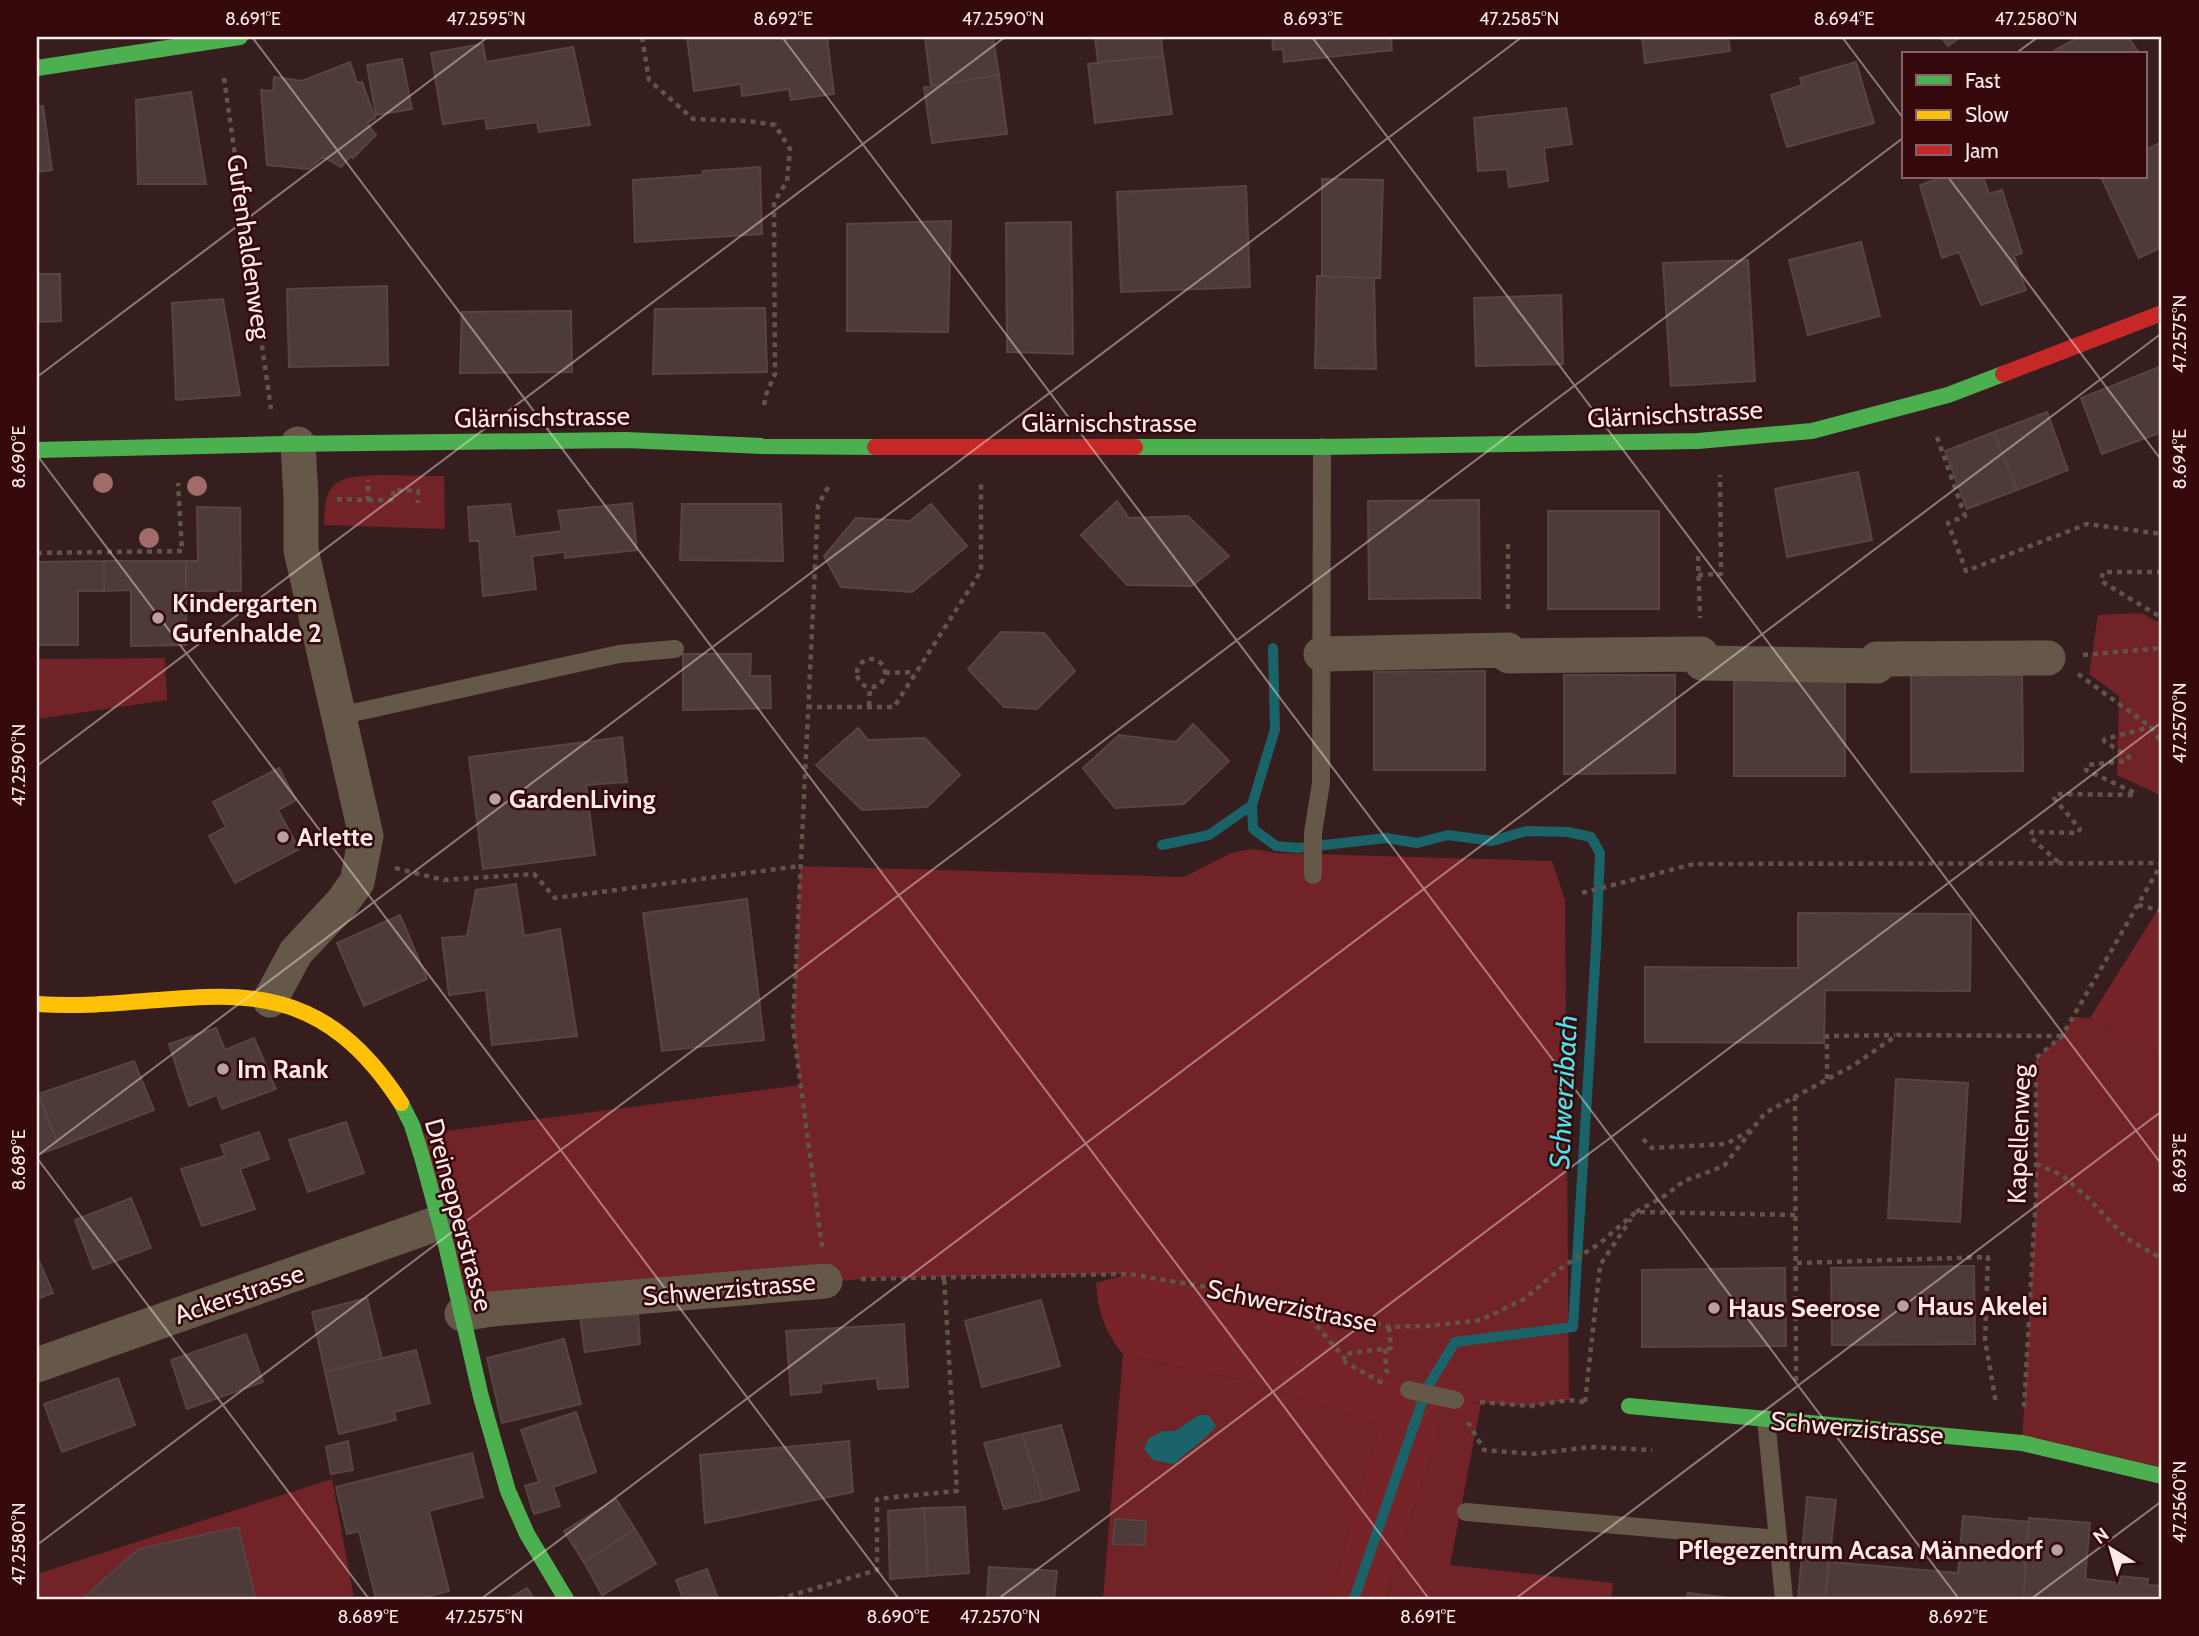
<svg xmlns="http://www.w3.org/2000/svg" width="2199" height="1636" viewBox="0 0 2199 1636" font-family="Cabin,sans-serif">
	<rect width="100%" height="100%" fill="#361e1e"/>
	<path fill="#712327" d="M 377,475 L 444,476 L 445,529 L 324,525 C 324,481 336,477 377,475 Z
		M 2141,613 L 2162,624 L 2162,796 L 2117,775 L 2119,696 L 2089,674 L 2098,615 Z
		M 165,658 L 167,700 L 37,719 L 37,659 Z
		M 1253,849 L 1278,853 L 1552,861 L 1565,900 L 1569,1400 L 1530,1406 L 1469,1402 L 1481,1404 L 1450,1565 L 1613,1583 L 1611,1599 L 1385,1599 L 1448,1399 L 1345,1362 L 1333,1315 L 1296,1302 L 1129,1274 L 873,1278 L 462,1314 L 416,1135 L 800,1085 L 793,1026 L 800,866 L 1184,877 L 1231,853 Z
		M 2074,1017 L 2090,1018 L 2162,1056 L 2162,1476 L 2022,1443 L 2036,1196 L 2036,1058 L 2062,1036 Z
		M 1123,1354 L 1253,1382 L 1382,1425 L 1330,1599 L 1103,1599 Z
		M 332,1479 L 354,1599 L 37,1599 L 37,1574 Z"/>
	<path fill="#762428" d="M 2162,903 L 2162,1056 L 2090,1018 Z
		M 1129,1274 L 1296,1302 L 1333,1315 L 1345,1362 L 1448,1399 L 1385,1599 L 1330,1599 L 1381,1425 L 1253,1382 L 1123,1354 C 1103,1328 1099,1314 1096,1283 Z"/>
	<path fill="#1a6369" d="M 1199,1415 L 1208,1415 L 1216,1426 C 1206,1439 1187,1452 1174,1464 L 1153,1460 L 1144,1449 L 1149,1438 L 1163,1431 L 1175,1431 Z"/>
	<g fill="none" stroke-linecap="round" stroke-linejoin="round">
		<path stroke="#1a6369" stroke-width="10" d="M 1252,805 L 1253,829 L 1276,846 L 1298,848 L 1386,838 L 1417,843 L 1448,835 L 1492,841 L 1526,831 L 1568,832 L 1591,837 L 1600,853 L 1596,948 L 1573,1327 L 1455,1342 L 1427,1388 L 1354,1599
			M 1162,845 L 1209,835 L 1252,805 L 1275,729 L 1273,648"/>
	</g>
	<path fill="#4e3a38" stroke="#584440" stroke-width="2" d="M 687,37 L 827,37 L 834,94 L 791,100 L 789,89 L 742,96 L 741,84 L 694,91 Z
		M 925,37 L 993,37 L 999,75 L 931,86 Z
		M 1095,37 L 1161,37 L 1163,56 L 1098,62 Z
		M 1272,37 L 1391,37 L 1392,50 L 1284,62 L 1283,49 L 1273,50 Z
		M 1642,37 L 1728,37 L 1730,51 L 1645,63 Z
		M 1941,37 L 1960,37 L 1948,46 Z
		M 2079,37 L 2128,37 L 2139,53 L 2058,54 L 2055,50 Z
		M 483,44 L 486,62 L 573,47 L 590,125 L 539,132 L 537,122 L 487,129 L 485,118 L 443,124 L 431,53 Z
		M 1163,56 L 1172,114 L 1095,123 L 1088,64 Z
		M 402,59 L 412,109 L 376,115 L 367,65 Z
		M 350,62 L 357,83 L 362,82 L 375,118 L 367,123 L 376,135 L 353,158 L 351,156 L 341,167 L 323,157 L 309,169 L 267,165 L 261,90 L 273,91 L 274,77 L 302,81 Z
		M 1856,62 L 1874,123 L 1787,147 L 1771,95 L 1802,85 L 1800,78 Z
		M 999,75 L 1007,134 L 932,143 L 924,87 Z
		M 191,92 L 206,184 L 138,184 L 136,100 Z
		M 43,106 L 52,170 L 37,172 L 37,107 Z
		M 1566,108 L 1572,144 L 1544,148 L 1548,181 L 1509,187 L 1507,169 L 1478,171 L 1474,118 Z
		M 2162,142 L 2162,247 L 2139,258 L 2101,177 L 2145,177 L 2145,150 Z
		M 760,167 L 762,234 L 635,242 L 633,180 L 702,175 L 703,171 Z
		M 1942,177 L 1983,177 L 1989,194 L 2002,190 L 2022,253 L 2014,256 L 2026,290 L 1981,305 L 1959,252 L 1942,258 L 1920,185 Z
		M 1322,179 L 1383,180 L 1380,278 L 1322,276 Z
		M 1246,186 L 1250,287 L 1121,292 L 1117,192 Z
		M 951,221 L 948,332 L 847,331 L 847,224 Z
		M 1071,222 L 1073,354 L 1007,352 L 1006,223 Z
		M 1861,242 L 1880,316 L 1808,335 L 1789,260 Z
		M 1748,260 L 1755,381 L 1671,386 L 1663,263 Z
		M 37,274 L 60,274 L 61,321 L 37,322 Z
		M 1317,276 L 1374,278 L 1376,369 L 1315,368 Z
		M 387,286 L 388,365 L 289,367 L 287,289 Z
		M 1561,295 L 1563,364 L 1476,366 L 1474,298 Z
		M 223,299 L 240,395 L 176,400 L 172,303 Z
		M 765,308 L 767,372 L 653,374 L 655,309 Z
		M 571,311 L 572,372 L 460,373 L 462,312 Z
		M 2162,366 L 2162,432 L 2102,454 L 2081,398 Z
		M 2047,412 L 2068,470 L 2017,490 L 1994,432 Z
		M 1994,432 L 2017,490 L 1967,509 L 1945,451 Z
		M 1858,472 L 1872,540 L 1787,557 L 1775,489 Z
		M 1479,500 L 1480,598 L 1369,599 L 1368,501 Z
		M 1117,501 L 1129,518 L 1188,516 L 1229,556 L 1192,586 L 1127,585 L 1081,535 Z
		M 632,503 L 637,550 L 565,558 L 565,552 L 532,556 L 536,589 L 483,596 L 479,541 L 470,541 L 468,507 L 510,504 L 515,537 L 562,531 L 558,511 Z
		M 682,504 L 781,504 L 783,561 L 680,560 Z
		M 931,504 L 967,546 L 912,592 L 841,587 L 824,556 L 856,518 L 910,521 Z
		M 197,507 L 240,508 L 241,591 L 186,591 L 186,561 L 198,561 Z
		M 1548,511 L 1659,511 L 1659,609 L 1548,609 Z
		M 104,561 L 104,591 L 78,591 L 78,645 L 37,645 L 37,562 Z
		M 104,561 L 186,561 L 186,645 L 131,646 L 131,590 L 104,591 Z
		M 1001,632 L 1044,633 L 1075,671 L 1037,709 L 1004,707 L 968,669 Z
		M 683,654 L 751,654 L 750,676 L 770,676 L 771,708 L 683,710 Z
		M 1485,671 L 1485,770 L 1374,770 L 1374,672 Z
		M 2022,673 L 2023,771 L 1911,772 L 1911,674 Z
		M 1564,675 L 1675,675 L 1675,773 L 1564,774 Z
		M 1734,678 L 1845,678 L 1845,776 L 1734,776 Z
		M 1193,724 L 1229,761 L 1184,804 L 1115,808 L 1083,768 L 1119,735 L 1176,742 Z
		M 858,728 L 868,740 L 925,738 L 960,775 L 927,807 L 862,810 L 816,765 Z
		M 622,737 L 627,782 L 586,785 L 595,855 L 483,869 L 469,757 Z
		M 279,768 L 296,800 L 278,810 L 299,849 L 235,883 L 209,836 L 226,827 L 213,802 Z
		M 516,884 L 524,936 L 560,929 L 577,1036 L 492,1045 L 486,990 L 449,995 L 442,938 L 467,936 L 476,890 Z
		M 747,899 L 764,1040 L 662,1051 L 643,913 Z
		M 1798,913 L 1971,914 L 1970,991 L 1825,990 L 1824,1043 L 1645,1042 L 1645,967 L 1798,968 Z
		M 400,915 L 427,979 L 364,1006 L 337,943 Z
		M 216,1028 L 225,1050 L 254,1038 L 276,1089 L 222,1109 L 217,1095 L 189,1106 L 169,1044 Z
		M 134,1061 L 154,1110 L 59,1147 L 38,1094 Z
		M 1896,1079 L 1968,1083 L 1960,1222 L 1888,1218 Z
		M 37,1094 L 38,1094 L 59,1147 L 37,1155 Z
		M 346,1122 L 364,1173 L 308,1192 L 289,1140 Z
		M 259,1132 L 269,1159 L 240,1169 L 255,1209 L 202,1226 L 181,1169 L 225,1156 L 221,1145 Z
		M 131,1198 L 151,1248 L 93,1269 L 75,1220 Z
		M 37,1256 L 53,1293 L 37,1299 Z
		M 1974,1266 L 1975,1344 L 1832,1345 L 1831,1268 Z
		M 1785,1268 L 1786,1346 L 1642,1347 L 1642,1270 Z
		M 367,1298 L 382,1358 L 325,1372 L 312,1312 Z
		M 1041,1300 L 1060,1366 L 982,1387 L 965,1321 Z
		M 638,1314 L 640,1344 L 585,1352 L 580,1317 Z
		M 904,1324 L 908,1387 L 878,1389 L 877,1378 L 821,1384 L 821,1392 L 791,1395 L 786,1331 Z
		M 246,1334 L 263,1382 L 187,1409 L 171,1360 Z
		M 564,1339 L 581,1404 L 502,1423 L 487,1358 Z
		M 416,1350 L 430,1403 L 394,1412 L 396,1420 L 339,1434 L 325,1372 Z
		M 118,1378 L 135,1425 L 62,1452 L 44,1404 Z
		M 576,1412 L 596,1472 L 553,1487 L 560,1506 L 534,1514 L 525,1486 L 539,1482 L 521,1430 Z
		M 1061,1425 L 1079,1490 L 1043,1500 L 1022,1434 Z
		M 1022,1434 L 1043,1500 L 1004,1509 L 984,1443 Z
		M 348,1441 L 353,1470 L 331,1474 L 326,1447 Z
		M 849,1441 L 853,1492 L 705,1523 L 700,1455 Z
		M 472,1453 L 483,1497 L 429,1511 L 449,1591 L 418,1599 L 376,1599 L 359,1531 L 347,1534 L 336,1487 Z
		M 1807,1497 L 1836,1500 L 1825,1599 L 1798,1599 Z
		M 616,1499 L 635,1529 L 584,1562 L 564,1531 Z
		M 965,1507 L 969,1573 L 928,1576 L 924,1508 Z
		M 924,1508 L 928,1576 L 890,1579 L 888,1511 Z
		M 1963,1516 L 2029,1522 L 2023,1599 L 1825,1599 L 1829,1557 L 1831,1557 L 1831,1562 L 1958,1573 Z
		M 2029,1518 L 2090,1523 L 2085,1579 L 2120,1583 L 2120,1576 L 2148,1579 L 2147,1585 L 2162,1586 L 2162,1599 L 2023,1599 Z
		M 1115,1519 L 1146,1521 L 1145,1545 L 1113,1544 Z
		M 238,1527 L 256,1599 L 82,1599 L 139,1549 Z
		M 635,1529 L 656,1564 L 602,1595 L 584,1562 Z
		M 989,1567 L 1057,1571 L 1054,1599 L 987,1599 Z
		M 707,1569 L 718,1599 L 683,1599 L 676,1580 Z
		M 527,1588 L 534,1599 L 508,1599 Z
		M 1688,1593 L 1739,1599 L 1687,1599 Z"/>
	<g fill="none" stroke-linecap="round" stroke-linejoin="round">
		<path stroke="#615449" stroke-width="4.5" stroke-dasharray="5 5" stroke-linecap="butt" d="M 642,37 L 649,80 L 693,119 L 749,121 L 775,125 L 790,149 L 787,181 L 774,202 L 775,374 L 765,397 L 764,409
			M 224,78 L 271,409
			M 1937,437 L 1965,516 L 1948,523 L 1966,571 L 2087,524 L 2162,534
			M 337,499 L 368,500 L 368,480
			M 368,500 L 394,500 L 393,490 L 418,491 L 418,503
			M 1508,544 L 1508,614
			M 37,553 L 182,551 L 178,483
			M 1698,556 L 1700,618
			M 2162,572 L 2103,572 L 2101,581 L 2162,618
			M 1698,575 L 1721,574 L 1720,475
			M 2083,655 L 2162,648
			M857 673a14 14 0 1 1 28 0a14 14 0 1 1-28 0Z
			M 885,673 L 915,672
			M 2078,674 L 2151,727 L 2162,744
			M 869,706 L 870,686
			M 807,707 L 894,707 L 981,571 L 981,484
			M 2058,862 L 2030,837 L 2032,832 L 2078,833 L 2080,829 L 2054,798 L 2056,794 L 2134,795 L 2135,793 L 2086,770 L 2087,765 L 2127,761 L 2129,757 L 2104,741 L 2105,739 L 2151,727
			M 395,868 L 444,880 L 534,874 L 555,898 L 800,866
			M 1582,893 L 1694,864 L 2162,863
			M 2138,905 L 2162,911
			M 1827,1079 L 1827,1036 L 1895,1035
			M 1795,1096 L 1796,1385
			M 1643,1139 L 1652,1148 L 1726,1144 L 1751,1130
			M 2036,1164 L 2062,1175 L 2088,1198 L 2126,1238 L 2162,1259
			M 1636,1212 L 1666,1195 L 1684,1181 L 1724,1166 L 1765,1113 L 1854,1065 L 1897,1035 L 2062,1036
			M 822,1247 L 793,1026 L 818,505 L 830,484
			M 1797,1263 L 1988,1257 L 1985,1340 L 1996,1403
			M 861,1279 L 1129,1274 L 1296,1302 L 1389,1327 L 1428,1326 L 1481,1320 L 1524,1299 L 1565,1265 L 1599,1244 L 1636,1212 L 1797,1215
			M 1297,1303 L 1346,1360
			M 1385,1349 L 1386,1370 L 1389,1374
			M 1382,1383 L 1345,1362 L 1350,1353 L 1391,1348 L 1389,1327
			M 1480,1402 L 1530,1406 L 1569,1400 L 1586,1402
			M 1585,1402 L 1600,1265 L 1631,1219
			M 2024,1407 L 2036,1196 L 2036,1058 L 2062,1036 L 2162,863
			M 1468,1422 L 1484,1450 L 1533,1454 L 1591,1447 L 1652,1450
			M 779,1599 L 877,1570 L 877,1499 L 957,1491 L 944,1276"/>
		<path stroke="#665849" stroke-width="18" d="M 339,716 L 619,654 L 675,649
			M 1313,875 L 1313,833 L 1321,783 L 1322,447
			M 1409,1390 L 1455,1400
			M 1766,1419 L 1784,1599
			M 1466,1512 L 1778,1539"/>
		<path stroke="#665849" stroke-width="35" d="M 1321,654 L 1508,650 L 1509,656 L 1701,654 L 1702,663 L 1877,666 L 1877,659 L 2048,658
			M 270,1000 L 296,952 L 341,904 L 357,882 L 366,836 L 301,550 L 301,498 L 298,444
			M 462,1314 L 491,1309 L 825,1281
			M 37,1365 L 441,1222"/>
		<path stroke="#4caf50" stroke-width="16" d="M 37,68 L 240,37
			M 1135,447 L 1322,447 L 1698,441 L 1812,431 L 1948,395 L 2003,374
			M 37,450 L 283,444 L 626,440 L 762,446 L 875,447
			M 401,1103 L 412,1125 L 422,1157 L 447,1249 L 481,1397 L 508,1491 L 527,1534 L 566,1599
			M 1629,1406 L 2022,1443 L 2162,1476"/>
		<path stroke="#ffc107" stroke-width="16" d="M 37,1004 C 188,1014 298,943 401,1103"/>
		<path stroke="#c62828" stroke-width="16" d="M 2003,374 L 2162,313
			M 875,447 L 1135,447"/>
	</g>
	<g fill="#a16b6a">
		<circle cx="103" cy="483" r="10"/>
		<circle cx="197" cy="486" r="10"/>
		<circle cx="149" cy="538" r="10"/>
	</g>
	<path fill="none" stroke="#fde9e8" stroke-width="2" stroke-opacity="0.45" d="M 252,37 L 1429,1599M 782,37 L 1959,1599M 1312,37 L 2162,1165M 1842,37 L 1903,118M 2015,54 L 2038,37M 1948,177 L 2162,461M 37,377 L 488,37M 37,455 L 899,1599M 37,766 L 1005,37M 37,1156 L 1522,37M 37,1158 L 369,1599M 37,1545 L 1903,138M 481,1599 L 2162,333M 998,1599 L 2162,722M 1515,1599 L 2162,1111M 2031,1599 L 2162,1501"/>
	<g fill="#b7a2a1" stroke="#35080b" stroke-width="2.5">
		<circle cx="158" cy="618" r="7"/>
		<circle cx="495" cy="799" r="7"/>
		<circle cx="283" cy="837" r="7"/>
		<circle cx="223" cy="1069" r="7"/>
		<circle cx="1903" cy="1306" r="7"/>
		<circle cx="1714" cy="1308" r="7"/>
		<circle cx="2057" cy="1550" r="7"/>
	</g>
	<g text-anchor="middle" stroke-width="5" stroke-linejoin="round" paint-order="stroke">
		<g font-size="26" fill="#fde9e8" stroke="#35080b">
			<text transform="translate(249 247) rotate(82)" y="9">Gufenhaldenweg</text>
			<text transform="translate(1675 414) rotate(-3)" y="9">Glärnischstrasse</text>
			<text transform="translate(542 417) rotate(-1)" y="9">Glärnischstrasse</text>
			<text x="1109" y="432">Glärnischstrasse</text>
			<text transform="translate(2019 1134) rotate(-88)" y="9">Kapellenweg</text>
			<text transform="translate(459 1215) rotate(75)" y="9">Dreinepperstrasse</text>
			<text transform="translate(729 1289) rotate(-5)" y="9">Schwerzistrasse</text>
			<text transform="translate(239 1294) rotate(-19)" y="9">Ackerstrasse</text>
			<text transform="translate(1292 1306) rotate(12)" y="9">Schwerzistrasse</text>
			<text transform="translate(1857 1428) rotate(5)" y="9">Schwerzistrasse</text>
		</g>
		<g font-size="26" font-weight="bold" fill="#fde9e8" stroke="#35080b" text-anchor="start">
			<text x="172" y="612">Kindergarten<tspan x="172" dy="30">Gufenhalde 2</tspan></text>
			<text x="509" y="808">GardenLiving</text>
			<text x="297" y="846">Arlette</text>
			<text x="237" y="1078">Im Rank</text>
			<text x="1917" y="1315">Haus Akelei</text>
			<text x="1728" y="1317">Haus Seerose</text>
			<text x="2043" y="1559" text-anchor="end">Pflegezentrum Acasa Männedorf</text>
		</g>
		<g font-size="28" font-style="italic" fill="#4de3ed" stroke="#35080b">
			<text transform="translate(1563 1092) rotate(-87)" y="10">Schwerzibach</text>
		</g>
	</g>
	<rect width="2199" height="1636" fill="none" stroke="#35080b" stroke-width="77"/>
	<rect x="1902" y="52" width="245" height="126" fill="#35080b" stroke="#856263" stroke-width="2"/>
	<rect x="1916" y="75" width="35" height="10" fill="#4caf50" stroke="#856263" stroke-width="2"/>
	<text x="1965" y="88" font-size="21" fill="#fde9e8">Fast</text>
	<rect x="1916" y="110" width="35" height="10" fill="#ffc107" stroke="#856263" stroke-width="2"/>
	<text x="1965" y="122" font-size="21" fill="#fde9e8">Slow</text>
	<rect x="1916" y="145" width="35" height="10" fill="#c62828" stroke="#856263" stroke-width="2"/>
	<text x="1965" y="158" font-size="21" fill="#fde9e8">Jam</text>
	<g transform="translate(2111 1549) rotate(323)" stroke="#35080b" stroke-width="5" paint-order="stroke">
	<path d="M0-5L12 26L0 18L-12 26Z" fill="#fde9e8"/>
	<text y="-10" font-size="19" font-weight="bold" text-anchor="middle" fill="#fde9e8">N</text>
	</g>
	<rect x="38" y="38" width="2122" height="1560" fill="none" stroke="#fde9e8" stroke-width="2.5"/>
	<g font-size="18" text-anchor="middle" fill="#fde9e8">
		<text x="253" y="25">8.691°E</text>
		<text x="486" y="25">47.2595°N</text>
		<text x="783" y="25">8.692°E</text>
		<text x="1003" y="25">47.2590°N</text>
		<text x="1313" y="25">8.693°E</text>
		<text x="1519" y="25">47.2585°N</text>
		<text x="1844" y="25">8.694°E</text>
		<text x="2036" y="25">47.2580°N</text>
		<text transform="translate(2180 334) rotate(-90)" y="6">47.2575°N</text>
		<text transform="translate(19 457) rotate(-90)" y="6">8.690°E</text>
		<text transform="translate(2180 459) rotate(-90)" y="6">8.694°E</text>
		<text transform="translate(2180 723) rotate(-90)" y="6">47.2570°N</text>
		<text transform="translate(19 765) rotate(-90)" y="6">47.2590°N</text>
		<text transform="translate(19 1160) rotate(-90)" y="6">8.689°E</text>
		<text transform="translate(2180 1163) rotate(-90)" y="6">8.693°E</text>
		<text transform="translate(2180 1502) rotate(-90)" y="6">47.2560°N</text>
		<text transform="translate(19 1544) rotate(-90)" y="6">47.2580°N</text>
		<text x="368" y="1623">8.689°E</text>
		<text x="484" y="1623">47.2575°N</text>
		<text x="898" y="1623">8.690°E</text>
		<text x="1000" y="1623">47.2570°N</text>
		<text x="1428" y="1623">8.691°E</text>
		<text x="1958" y="1623">8.692°E</text>
	</g>
</svg>
